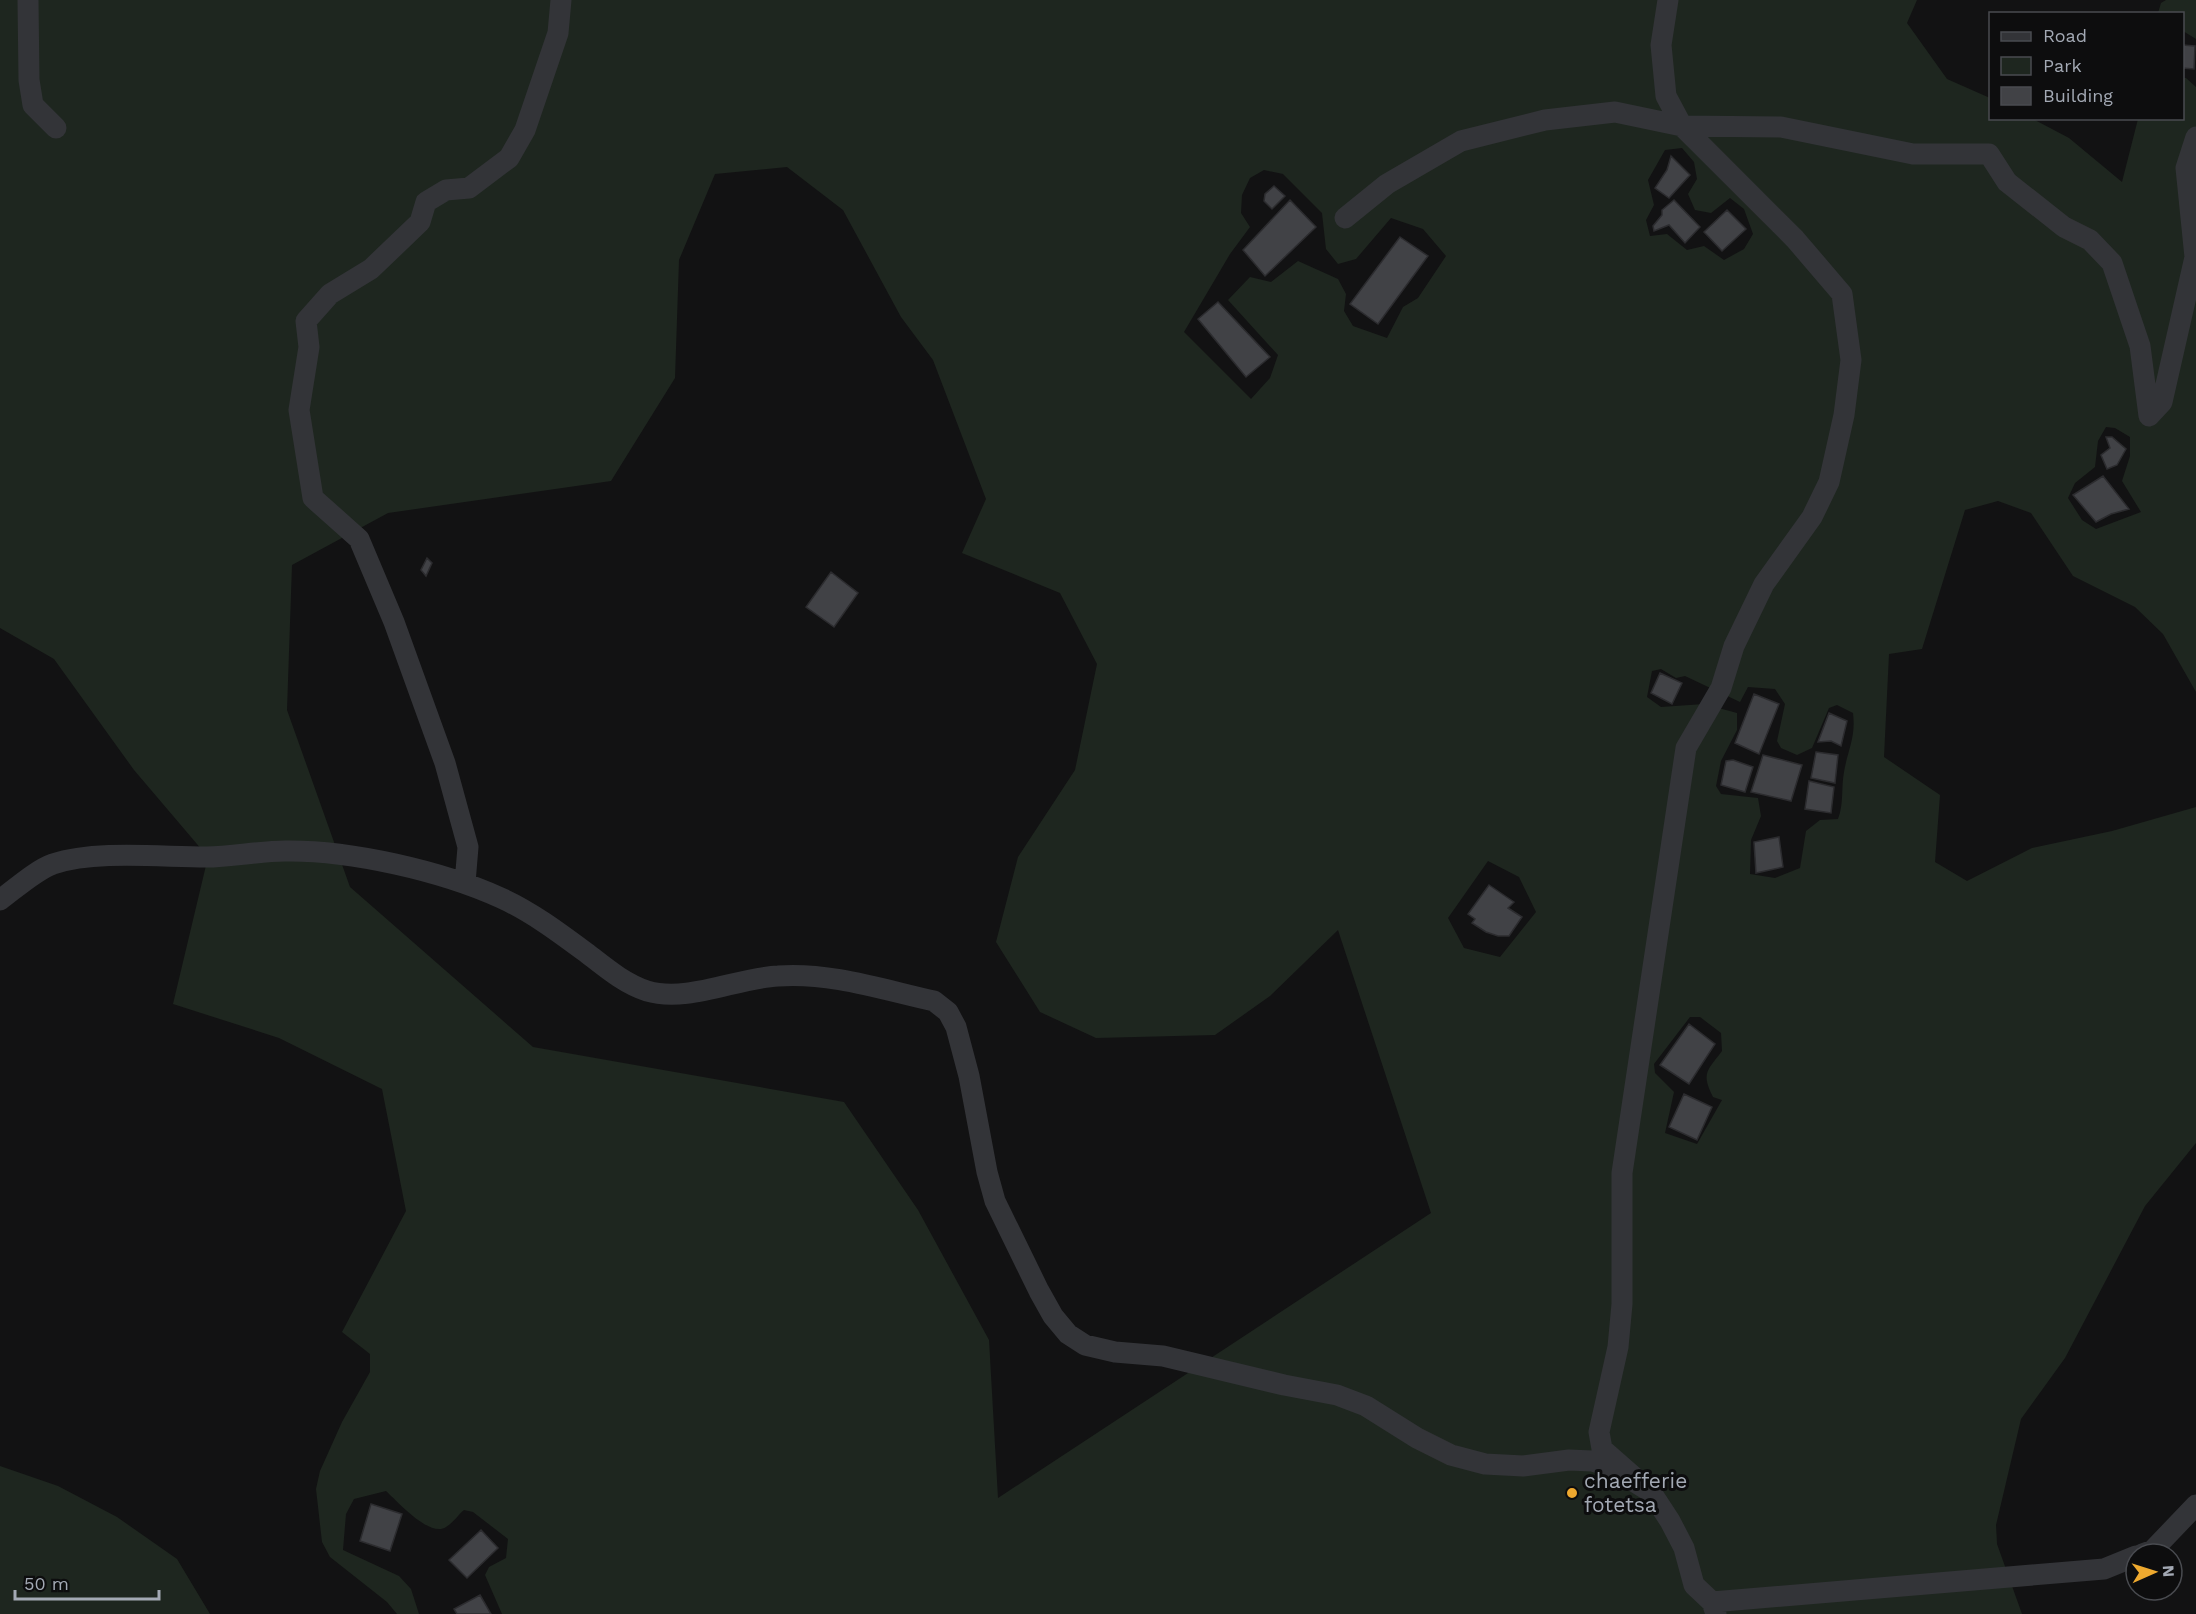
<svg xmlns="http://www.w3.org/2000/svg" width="2196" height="1614" viewBox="0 0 2196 1614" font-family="'Work Sans',sans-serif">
	<rect width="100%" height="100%" fill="#121213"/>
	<path fill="#1e261f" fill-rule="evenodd" d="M 0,0 L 1917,0 L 1907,23 L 1947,79 L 1990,98 L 1990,118 L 2033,119 L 2069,138 L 2122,182 L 2138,119 L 2182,118 L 2183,78 L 2186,78 L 2196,87 L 2196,692 L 2163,634 L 2135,607 L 2073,576 L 2031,513 L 1998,501 L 1965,510 L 1922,649 L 1889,654 L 1884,757 L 1940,795 L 1935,862 L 1967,881 L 2032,848 L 2112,831 L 2196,807 L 2196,1143 L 2145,1206 L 2065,1358 L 2021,1419 L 1996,1525 L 1997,1544 L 2022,1614 L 502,1614 L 485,1575 L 489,1567 L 506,1558 L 508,1539 L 473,1512 L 464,1510 C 458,1515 453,1523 446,1527 C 430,1538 398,1502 386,1491 L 354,1499 L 346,1514 L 343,1550 L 399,1576 L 411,1589 L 419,1614 L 397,1614 L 387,1602 L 330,1557 L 322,1542 L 316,1489 L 320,1471 L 342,1422 L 370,1372 L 370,1354 L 342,1332 L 406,1211 L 382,1089 L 279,1038 L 173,1004 L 208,857 L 134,770 L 54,659 L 0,628 ZM 1682,148 L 1694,162 L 1697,179 L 1688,194 L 1695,210 L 1711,213 L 1730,198 L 1744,209 L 1753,234 L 1744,249 L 1724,260 L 1704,246 L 1687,250 L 1667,234 L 1650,236 L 1646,220 L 1654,205 L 1648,180 L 1665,150 ZM 787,167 L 843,210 L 901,317 L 933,360 L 986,499 L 962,553 L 1060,593 L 1097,664 L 1075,770 L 1018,857 L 996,942 L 1040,1012 L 1096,1038 L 1215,1035 L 1270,996 L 1338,930 L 1431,1213 L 998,1498 L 989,1340 L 918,1210 L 844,1102 L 533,1047 L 350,887 L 287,710 L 292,565 L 388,513 L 611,481 L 675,378 L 679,260 L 715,174 ZM 1264,170 L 1283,174 L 1322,213 L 1326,249 L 1338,264 L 1356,259 L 1391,218 L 1423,229 L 1446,256 L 1418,298 L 1403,307 L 1387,338 L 1353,326 L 1344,311 L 1346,294 L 1338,279 L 1298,261 L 1271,282 L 1250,277 L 1228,300 L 1278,355 L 1270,378 L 1251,399 L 1184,332 L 1230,254 L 1250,227 L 1241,213 L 1242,195 L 1250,178 ZM 2106,427 L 2115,428 L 2130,437 L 2130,456 L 2122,481 L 2141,512 L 2096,529 L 2082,520 L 2068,498 L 2075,483 L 2095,467 L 2098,441 ZM 1661,669 L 1676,678 L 1685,676 L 1740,702 L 1748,687 L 1775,689 L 1785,704 L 1777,741 L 1781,748 L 1797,755 L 1812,748 L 1829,708 L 1837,705 L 1853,713 C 1856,737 1848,749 1844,772 C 1841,788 1844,804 1838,819 L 1820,820 L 1806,831 L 1800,868 L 1775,878 L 1750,874 L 1751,840 L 1761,816 L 1758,798 L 1721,794 L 1716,786 L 1721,761 L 1737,730 L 1737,713 L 1704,704 L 1661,707 L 1647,697 L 1652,671 ZM 1488,861 L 1519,877 L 1536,912 L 1500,957 L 1464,948 L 1448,918 ZM 1690,1017 L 1700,1017 L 1721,1033 L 1722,1051 C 1707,1071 1701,1073 1713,1097 L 1722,1100 L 1697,1144 L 1665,1133 L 1674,1092 L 1655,1073 L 1654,1064 Z
		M 2166,0 L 2196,0 L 2196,39 L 2183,31 L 2182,14 L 2158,13 L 2161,3 Z
		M 0,1466 L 58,1486 L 117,1517 L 177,1559 L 210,1614 L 0,1614 Z"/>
	<path fill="#414246" stroke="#2c2c2f" stroke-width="1.5" d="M 2182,45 L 2195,46 L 2194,69 L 2182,68 Z
		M 1671,156 L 1690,175 L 1669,198 L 1655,188 L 1667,170 Z
		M 1274,186 L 1285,196 L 1272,209 L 1264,201 L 1265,194 Z
		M 1290,200 L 1316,227 L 1265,276 L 1243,250 Z
		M 1674,200 L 1700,227 L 1685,243 L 1669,225 L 1654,231 L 1653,226 L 1662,215 L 1662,210 Z
		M 1727,210 L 1746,229 L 1722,251 L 1704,232 Z
		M 1400,237 L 1428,256 L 1378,324 L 1350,304 Z
		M 1218,302 L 1270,357 L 1246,377 L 1198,319 Z
		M 2106,437 L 2112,437 L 2126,449 L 2117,465 L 2107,469 L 2101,455 L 2110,448 Z
		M 2103,476 L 2129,509 L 2111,514 L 2096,522 L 2073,495 Z
		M 427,558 L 432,563 L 426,576 L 421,570 Z
		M 831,572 L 858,593 L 834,627 L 806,607 Z
		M 1660,673 L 1682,683 L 1672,704 L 1651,693 Z
		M 1754,694 L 1779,704 L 1759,754 L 1735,743 Z
		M 1829,713 L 1847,721 L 1841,746 L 1831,741 L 1818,742 Z
		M 1816,752 L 1838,755 L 1835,783 L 1811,778 Z
		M 1763,755 L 1802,765 L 1791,801 L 1751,792 Z
		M 1733,760 L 1753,767 L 1745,792 L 1721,785 L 1726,761 Z
		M 1809,781 L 1834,787 L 1831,813 L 1805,809 Z
		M 1779,837 L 1783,867 L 1756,873 L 1754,842 Z
		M 1489,885 L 1514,902 L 1508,908 L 1522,917 L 1509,936 L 1498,936 L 1486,932 L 1472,923 L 1475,919 L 1468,914 Z
		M 1689,1024 L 1715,1044 L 1689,1084 L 1660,1065 Z
		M 1684,1094 L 1712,1107 L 1697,1140 L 1669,1127 Z
		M 371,1504 L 402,1514 L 390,1551 L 360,1541 Z
		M 481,1530 L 498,1548 L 467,1578 L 449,1560 Z
		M 480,1595 L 491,1614 L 457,1614 L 454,1609 Z"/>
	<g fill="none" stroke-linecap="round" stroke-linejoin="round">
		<path stroke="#333438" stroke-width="21" d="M 28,0 L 29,80 L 33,105 L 56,128
			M 1668,0 L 1661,45 L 1666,96 L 1682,126 L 1795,239 L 1842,294 L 1851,360 L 1844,415 L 1829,482 L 1812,517 L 1764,584 L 1734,646 L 1721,688 L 1686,748 L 1622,1173 L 1622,1304 L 1618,1347 L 1599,1432 L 1602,1449 L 1651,1492 L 1670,1521 L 1684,1548 L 1694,1585 L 1712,1602 L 1716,1614
			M 1345,218 L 1387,184 L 1461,141 L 1545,120 L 1615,112 L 1682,126 L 1781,127 L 1913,154 L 1989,154 L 2007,182 L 2064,227 L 2090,240 L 2112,263 L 2140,346 L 2149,416 L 2162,402 L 2195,257 L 2186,168 L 2196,137
			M 465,883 L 468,847 L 445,763 L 394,622 L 359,539 L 313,498 L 299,410 L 309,347 L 306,321 L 330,294 L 371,269 L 420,222 L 426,202 L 446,190 L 469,188 L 509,158 L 525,130 L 558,33 L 561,0
			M 0,900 C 15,889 36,870 53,864 C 96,850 160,857 206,857 C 232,857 259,851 285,851 C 350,850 442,871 501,898 C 532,912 561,934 588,954 C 606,968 625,984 647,991 C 687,1003 737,978 778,976 C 830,972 884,990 934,1001 L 948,1012 L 956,1027 L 969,1076 L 987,1172 L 995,1201 L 1039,1291 L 1053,1316 L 1068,1334 L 1085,1345 L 1115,1352 L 1163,1356 L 1284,1385 L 1337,1395 L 1366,1406 L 1417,1438 L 1451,1455 L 1485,1464 L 1523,1466 L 1569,1460 L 1592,1461 L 1609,1466 L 1651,1492
			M 2142,1554 L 2153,1550 L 2196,1505
			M 1712,1602 L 2104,1569 L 2136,1556"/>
	</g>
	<circle fill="#eea92f" stroke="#0d0d0e" stroke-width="2" cx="1572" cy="1493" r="6"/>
	<g text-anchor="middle" stroke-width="6" stroke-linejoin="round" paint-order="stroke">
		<g font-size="21" fill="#a3a9b4" stroke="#0d0d0e" text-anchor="start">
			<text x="1584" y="1488">chaefferie<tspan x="1584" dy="24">fotetsa</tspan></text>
		</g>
	</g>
	<rect x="1989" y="12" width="195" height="108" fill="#0d0d0e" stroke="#494b50" stroke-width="1.5"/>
	<rect x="2001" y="32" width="30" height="9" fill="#333438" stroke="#494b50" stroke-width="1.5"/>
	<text x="2043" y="42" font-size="18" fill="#a3a9b4">Road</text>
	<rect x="2001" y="57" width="30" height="18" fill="#1e261f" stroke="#494b50" stroke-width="1.5"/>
	<text x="2043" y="72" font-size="18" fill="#a3a9b4">Park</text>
	<rect x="2001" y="87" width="30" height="18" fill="#414246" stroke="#494b50" stroke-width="1.5"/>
	<text x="2043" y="102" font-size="18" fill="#a3a9b4">Building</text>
	<g transform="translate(2154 1572) rotate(87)"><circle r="28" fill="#0d0d0e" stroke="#494b50" stroke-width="1.5"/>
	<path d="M0-4.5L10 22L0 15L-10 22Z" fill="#eea92f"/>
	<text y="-9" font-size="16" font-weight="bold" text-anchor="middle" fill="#a3a9b4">N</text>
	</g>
	<path d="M15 1590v9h144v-9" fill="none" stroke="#a3a9b4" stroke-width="3"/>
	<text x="24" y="1590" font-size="18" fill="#a3a9b4" stroke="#0d0d0e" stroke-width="4.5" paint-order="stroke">50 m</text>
</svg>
